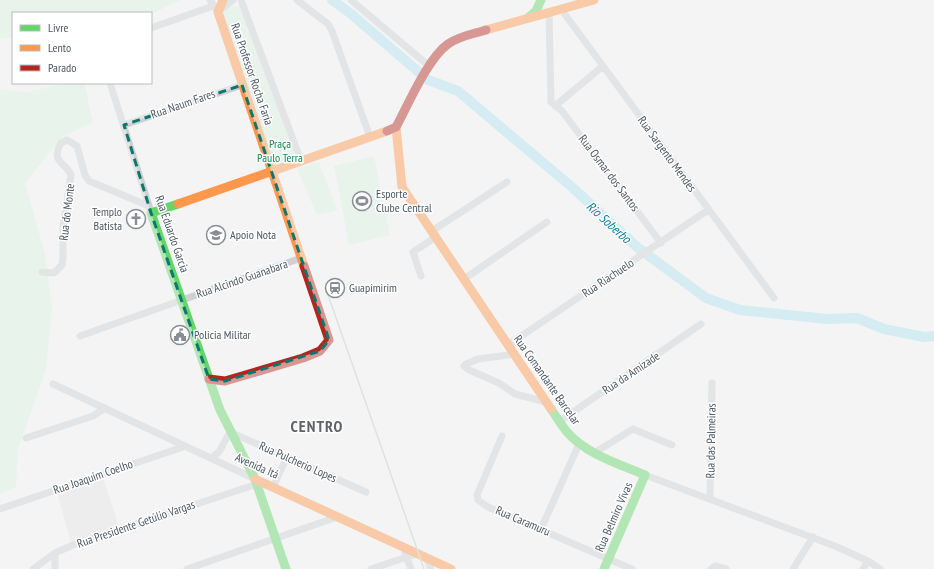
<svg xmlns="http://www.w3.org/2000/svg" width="934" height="569" viewBox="0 0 934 569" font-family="'PT Sans Narrow',sans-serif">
	<rect width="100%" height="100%" fill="#f4f4f4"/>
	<path fill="#e6e5e6" d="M 103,478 L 119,527 L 71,543 L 57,492 Z"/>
	<path fill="#d9f2e3" d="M 0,0 L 181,0 L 151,14 L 13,13 L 13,37 L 0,39 Z
		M 234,6 L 241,6 L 296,159 L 273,167 L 222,15 L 226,9 Z
		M 70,83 L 84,83 L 93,122 L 62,137 L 25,183 L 45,254 L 52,307 L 46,369 L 18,449 L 16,487 L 0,494 L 0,89 L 26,92 Z
		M 374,156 L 390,235 L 349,245 L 334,166 Z
		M 319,162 L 337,210 L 317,215 L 297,169 Z"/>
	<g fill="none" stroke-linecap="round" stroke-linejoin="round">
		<path stroke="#aee2f0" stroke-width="10" d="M 332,0 L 350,13 L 428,80 L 458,91 L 573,188 L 637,247 L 706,298 L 740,310 L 827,319 L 857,318 L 884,329 L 924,337 L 934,336"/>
		<path stroke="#ced0d2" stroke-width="7" d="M 210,0 L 218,12 L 233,0
			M 241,0 L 301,161
			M 297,0 L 328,24 L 332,31 L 370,137
			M 351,0 L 429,66
			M 561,9 L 774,298
			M 549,13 L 551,102 L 562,111 L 661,243
			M 151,28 L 213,6
			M 110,83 L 150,209
			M 555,106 L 603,66
			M 124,125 L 242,85
			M 432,231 L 507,182
			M 42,272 L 54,273 L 62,265 L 63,257 L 63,227 L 71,175 C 66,162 50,163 61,143 L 67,140 L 77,146 L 85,175 L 89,181 L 149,206
			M 421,276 L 413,252 L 436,237
			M 464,279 L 547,222
			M 80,336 L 301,258
			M 508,345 L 708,210
			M 515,354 L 478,359 L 466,364 L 464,366 L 469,370 L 499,383 L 515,394 L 546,402
			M 53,384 L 255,479
			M 560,421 L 701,324
			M 502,436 L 477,495 L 478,500 L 488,507 L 632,569
			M 26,438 L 93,416 L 105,408
			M 594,453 L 633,429 L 672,445
			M 211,458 L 219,452 L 230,432 L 366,492
			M 645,475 L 835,546 L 868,561 L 880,569
			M 273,487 L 287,457
			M 710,499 L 712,383
			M 0,509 L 186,446
			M 541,529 L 579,444
			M 55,553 L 55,569
			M 405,553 L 411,569
			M 427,559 L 431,569
			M 33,569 L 55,553 L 73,545 L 257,484
			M 187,569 L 337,517
			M 371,569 L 416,554
			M 711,569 L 715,566 L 726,569
			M 793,569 L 813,537
			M 863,569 L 868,561"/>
		<path stroke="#63d668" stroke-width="9" d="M 528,18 L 536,11 L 541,0
			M 178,204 L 151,213 L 220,410 L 255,479 L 286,569
			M 551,409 C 556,416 561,425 567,432 C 586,454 619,464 645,475 L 604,569"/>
		<path stroke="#ff974d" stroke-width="9" d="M 223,0 L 218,12 L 304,266
			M 486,30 L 594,0
			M 396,127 L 402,187 L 551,409
			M 178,204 L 387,131
			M 255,479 L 451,569"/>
		<path stroke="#b3261e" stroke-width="9" d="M 387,131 L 396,127 C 408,105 428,58 448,44 C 459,36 473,34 486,30
			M 209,379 L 225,381 L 303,358 L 320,351 L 329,340 L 304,266"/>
		<path stroke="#c9cacc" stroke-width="1.5" d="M 327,292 L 424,569"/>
	</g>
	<path d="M0 0H934V569H0ZM 242,85 L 329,340 L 320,351 L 225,381 L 209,379 L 151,213 L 124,125 Z" fill="#f4f4f4" fill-opacity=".55" fill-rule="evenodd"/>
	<path fill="none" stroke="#0f766e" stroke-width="3" stroke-dasharray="8 5" stroke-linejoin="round" d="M 242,85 L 329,340 L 320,351 L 225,381 L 209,379 L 151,213 L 124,125 Z"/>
	<defs>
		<g id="stadium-ring" transform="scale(1)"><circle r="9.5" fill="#fff" stroke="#868d94" stroke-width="1.5"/><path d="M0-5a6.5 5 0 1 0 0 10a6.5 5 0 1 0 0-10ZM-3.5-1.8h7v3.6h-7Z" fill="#868d94"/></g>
		<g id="church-ring" transform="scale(1)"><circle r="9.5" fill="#fff" stroke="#868d94" stroke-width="1.5"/><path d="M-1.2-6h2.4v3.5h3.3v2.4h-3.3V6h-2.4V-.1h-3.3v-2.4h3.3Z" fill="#868d94"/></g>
		<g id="university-ring" transform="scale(1)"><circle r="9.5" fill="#fff" stroke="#868d94" stroke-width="1.5"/><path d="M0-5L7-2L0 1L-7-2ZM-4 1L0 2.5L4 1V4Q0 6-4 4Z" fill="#868d94"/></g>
		<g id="station-ring" transform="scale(1)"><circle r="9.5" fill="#fff" stroke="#868d94" stroke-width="1.5"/><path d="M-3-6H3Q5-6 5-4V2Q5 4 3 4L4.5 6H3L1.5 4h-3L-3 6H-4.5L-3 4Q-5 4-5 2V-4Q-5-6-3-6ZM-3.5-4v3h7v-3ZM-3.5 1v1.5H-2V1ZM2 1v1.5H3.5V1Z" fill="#868d94"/></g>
		<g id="civic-ring" transform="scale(1)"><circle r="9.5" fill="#fff" stroke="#868d94" stroke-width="1.5"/><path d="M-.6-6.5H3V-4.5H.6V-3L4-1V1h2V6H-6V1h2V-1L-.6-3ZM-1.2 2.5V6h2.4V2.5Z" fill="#868d94"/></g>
	</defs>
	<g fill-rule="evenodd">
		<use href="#stadium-ring" x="362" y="201"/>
		<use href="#church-ring" x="136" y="219"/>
		<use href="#university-ring" x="216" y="235"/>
		<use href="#station-ring" x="335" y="288"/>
		<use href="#civic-ring" x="180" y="335"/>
	</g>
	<g text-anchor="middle" stroke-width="3" stroke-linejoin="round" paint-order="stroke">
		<g font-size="12" fill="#4a5661" stroke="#fff">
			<text transform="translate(252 74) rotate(71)" y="4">Rua Professor Rocha Faria</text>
			<text transform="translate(183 104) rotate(-19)" y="4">Rua Naum Fares</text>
			<text transform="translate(667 154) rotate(54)" y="4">Rua Sargento Mendes</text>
			<text transform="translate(609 173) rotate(53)" y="4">Rua Osmar dos Santos</text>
			<text transform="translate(67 212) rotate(-83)" y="4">Rua do Monte</text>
			<text transform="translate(172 234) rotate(71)" y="4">Rua Eduardo Garcia</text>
			<text transform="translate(608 278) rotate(-34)" y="4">Rua Riachuelo</text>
			<text transform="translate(242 279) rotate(-19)" y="4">Rua Alcindo Guanabara</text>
			<text transform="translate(631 373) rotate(-34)" y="4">Rua da Amizade</text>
			<text transform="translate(547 380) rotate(55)" y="4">Rua Comandante Barcelar</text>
			<text transform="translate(711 441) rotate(-89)" y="4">Rua das Palmeiras</text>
			<text transform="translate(298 462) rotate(24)" y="4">Rua Pulcherio Lopes</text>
			<text transform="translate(257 466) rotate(24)" y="4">Avenida Itá</text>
			<text transform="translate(93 477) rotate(-19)" y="4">Rua Joaquim Coelho</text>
			<text transform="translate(614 517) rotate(-66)" y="4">Rua Belmiro Vivas</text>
			<text transform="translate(523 521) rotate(23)" y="4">Rua Caramuru</text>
			<text transform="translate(136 524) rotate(-19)" y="4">Rua Presidente Getúlio Vargas</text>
		</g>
		<g font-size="12" fill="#17864f" stroke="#fff">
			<text x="280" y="148">Praça<tspan x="280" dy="14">Paulo Terra</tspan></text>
		</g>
		<g font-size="12" fill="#4a5661" stroke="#fff" text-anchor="start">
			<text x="376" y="198">Esporte<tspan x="376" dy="14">Clube Central</tspan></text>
			<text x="122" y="216" text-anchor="end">Templo<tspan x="122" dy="14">Batista</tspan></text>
			<text x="230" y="239">Apoio Nota</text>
			<text x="349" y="292">Guapimirim</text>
			<text x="194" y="339">Policia Militar</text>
		</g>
		<g font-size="13" font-style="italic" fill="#0c7c9b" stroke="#fff">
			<text transform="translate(609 222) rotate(42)" y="5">Rio Soberbo</text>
		</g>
		<g font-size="16" font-weight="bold" letter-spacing="1" fill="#5f6368" stroke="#fff">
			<text x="317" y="432">CENTRO</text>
		</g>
	</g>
	<rect x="12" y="12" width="140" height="72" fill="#ffffff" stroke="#b7bbc0"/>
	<rect x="20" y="25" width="20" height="6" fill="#63d668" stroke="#b7bbc0"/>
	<text x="48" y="32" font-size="12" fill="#4a5661">Livre</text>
	<rect x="20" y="45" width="20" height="6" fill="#ff974d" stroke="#b7bbc0"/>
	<text x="48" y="52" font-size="12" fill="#4a5661">Lento</text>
	<rect x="20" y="65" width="20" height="6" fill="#b3261e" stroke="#b7bbc0"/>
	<text x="48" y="72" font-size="12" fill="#4a5661">Parado</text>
</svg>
